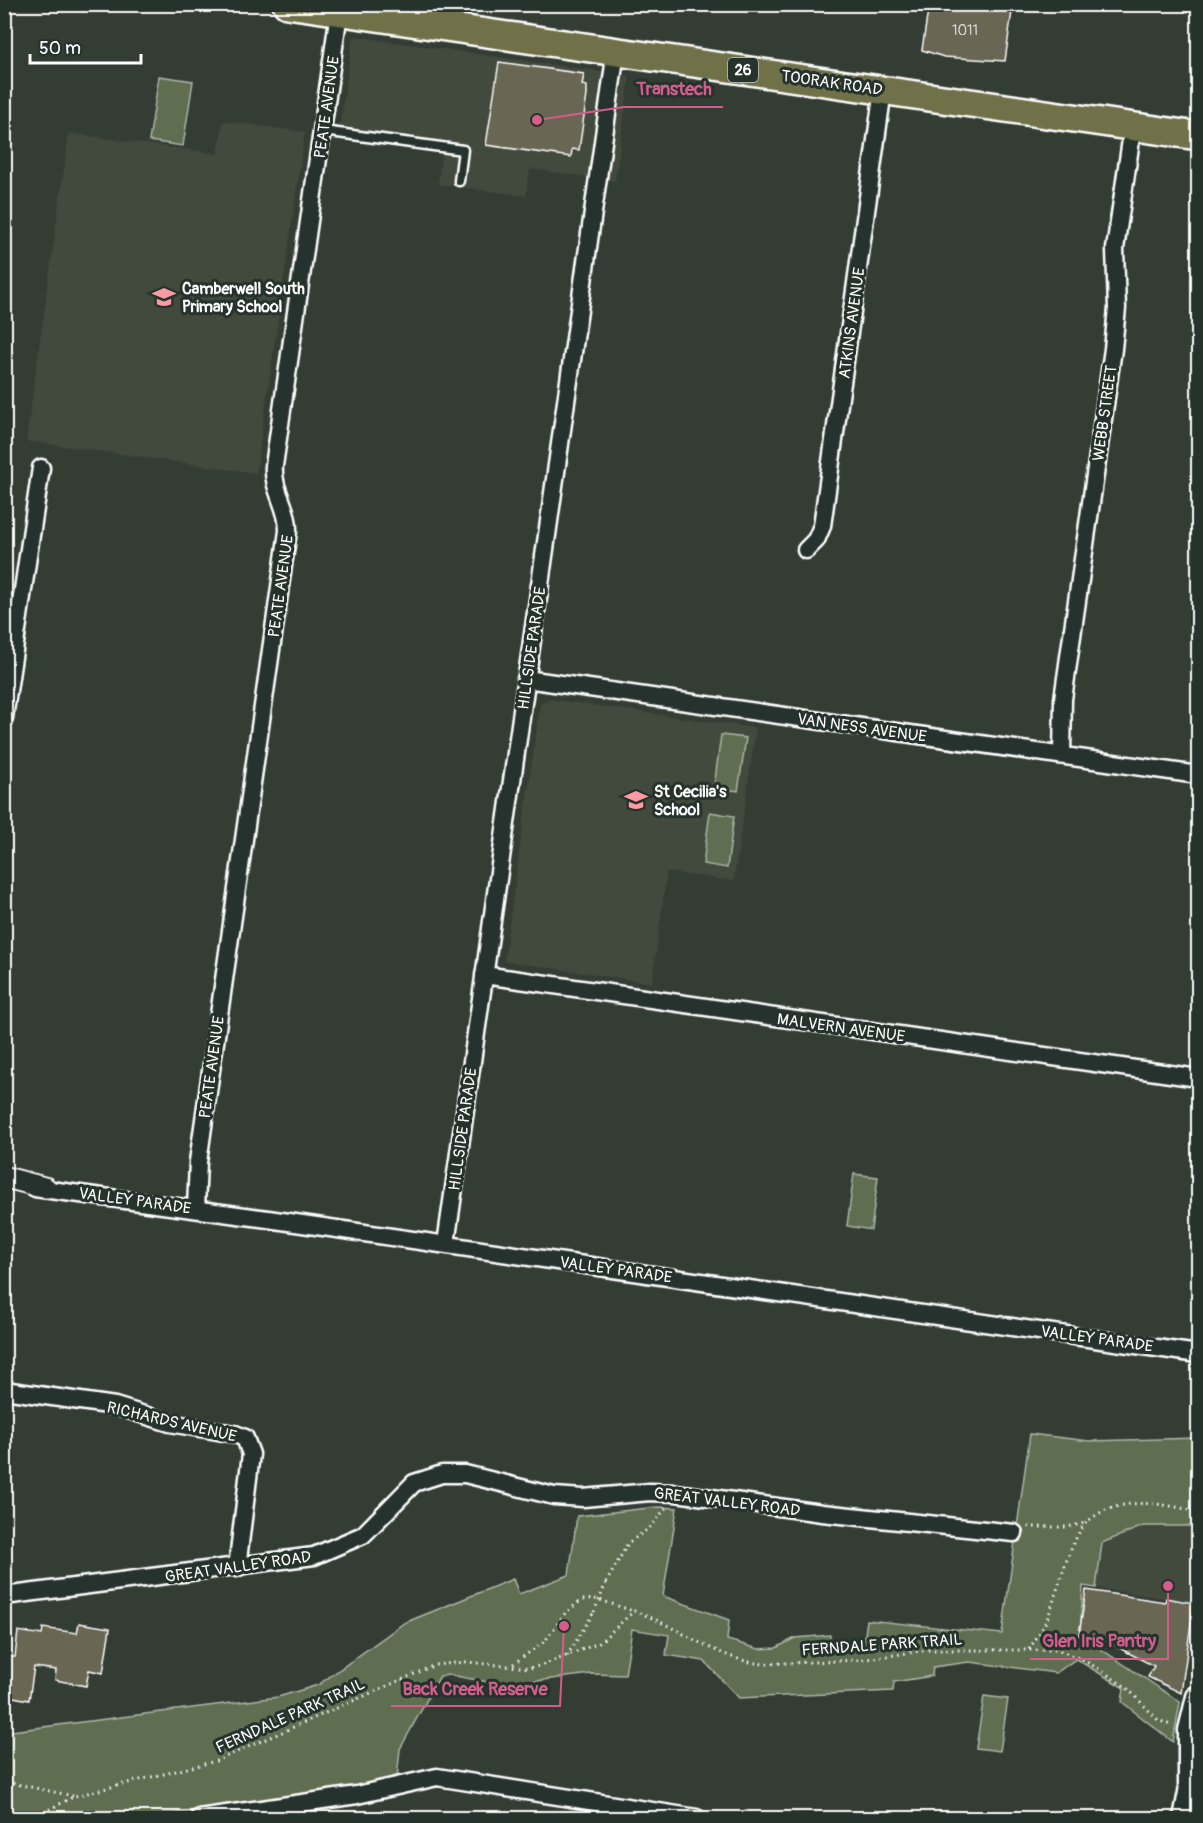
<svg xmlns="http://www.w3.org/2000/svg" width="1203" height="1823" viewBox="0 0 1203 1823" font-family="Pangolin,sans-serif">
	<rect width="100%" height="100%" fill="#333d34"/>
	<filter id="ink" filterUnits="userSpaceOnUse"><feTurbulence type="fractalNoise" baseFrequency=".0167" numOctaves="2"/><feDisplacementMap in="SourceGraphic" scale="12" xChannelSelector="R" yChannelSelector="G"/><feConvolveMatrix kernelMatrix="1 2 1 2 8 2 1 2 1" color-interpolation-filters="sRGB"/></filter>
	<g filter="url(#ink)">
		<path fill="#43493d" d="M 353,36 L 630,76 L 615,181 L 530,169 L 526,196 L 438,184 L 442,151 L 338,137 Z
			M 223,121 L 305,132 L 256,473 L 26,441 L 69,133 L 218,154 Z
			M 548,699 L 756,728 L 734,881 L 667,872 L 652,983 L 504,961 L 540,704 Z
			M 1143,1526 L 1198,1526 L 1198,1575 L 1194,1603 L 1096,1588 L 1102,1543 Z"/>
		<path fill="#5e6e51" stroke="#aeb6a8" stroke-width="1.5" d="M 159,76 L 193,81 L 183,146 L 149,141 Z
			M 721,735 L 746,738 L 738,791 L 714,787 Z
			M 710,812 L 734,816 L 727,868 L 703,864 Z
			M 854,1174 L 878,1177 L 871,1230 L 847,1226 Z
			M 1030,1434 L 1089,1441 L 1198,1438 L 1198,1526 L 1143,1526 L 1102,1543 L 1096,1588 L 1083,1586 L 1080,1635 L 1180,1702 L 1173,1742 L 1122,1702 L 1124,1688 L 1076,1659 L 1056,1673 L 969,1662 L 933,1667 L 932,1676 L 894,1682 L 893,1691 L 739,1698 L 704,1661 L 666,1655 L 669,1635 L 632,1629 L 625,1675 L 591,1674 L 504,1685 L 450,1675 L 440,1676 L 400,1749 L 397,1778 L 304,1796 L 142,1818 L 5,1818 L 4,1732 L 278,1697 L 318,1685 L 404,1623 L 513,1579 L 519,1594 L 569,1575 L 577,1516 L 658,1507 L 677,1508 L 663,1596 L 729,1620 L 727,1640 L 759,1649 L 776,1648 L 795,1638 L 830,1635 L 829,1643 L 864,1641 L 867,1620 L 1002,1634 Z
			M 984,1696 L 1008,1699 L 1000,1751 L 976,1748 Z"/>
		<path fill="#696652" stroke="#fff" stroke-width="1.5" d="M 929,4 L 1013,4 L 1005,61 L 944,57 L 922,50 Z
			M 499,62 L 584,74 L 582,85 L 587,86 L 587,95 L 579,150 L 572,149 L 571,157 L 486,145 Z
			M 1086,1590 L 1165,1602 L 1166,1598 L 1194,1603 L 1181,1693 L 1148,1677 L 1154,1666 L 1100,1638 L 1079,1635 Z
			M 79,1623 L 110,1628 L 103,1673 L 89,1670 L 86,1686 L 55,1680 L 56,1670 L 34,1667 L 29,1700 L 8,1696 L 9,1684 L 4,1682 L 7,1657 L 15,1657 L 18,1631 L 42,1635 L 43,1628 L 77,1633 Z"/>
		<g fill="none" stroke-linecap="round" stroke-linejoin="round">
			<g stroke="#fff" stroke-width="13">
				<path id="service" d="M 323,131 L 463,150 L 459,181"/>
			</g>
			<g stroke="#fff" stroke-width="21">
				<path id="minor" d="M 806,550 L 816,540 L 822,526 L 883,90
					M 526,679 L 1198,775
					M 4,718 L 41,468
					M 1062,755 L 1063,699 L 1113,349 L 1117,308 L 1115,249 L 1133,126
					M 484,975 L 1198,1078
					M 35,1188 L 268,1219 L 1198,1354
					M 196,1208 L 198,1162 L 288,531 C 289,508 272,490 274,466 L 339,12
					M 446,1244 L 616,51
					M 4,1390 L 115,1406 L 170,1423 L 235,1434 L 245,1438 L 251,1454 L 237,1568
					M 4,1596 L 314,1556 L 363,1535 L 414,1483 L 442,1474 L 465,1474 L 554,1496 L 583,1498 L 650,1492 L 676,1493 L 822,1513 L 1014,1533
					M 199,1818 L 357,1795 L 437,1777 L 697,1818"/>
			</g>
			<g stroke="#fff" stroke-width="24">
				<path id="tertiary" d="M 4,1177 L 46,1188"/>
			</g>
			<g stroke="#fff" stroke-width="27">
				<path id="secondary" d="M 1190,1786 L 1190,1730 L 1198,1697
					M 1185,1818 L 1194,1772"/>
			</g>
			<g stroke="#fff" stroke-width="32">
				<path id="trunk" d="M 287,4 L 1198,136"/>
			</g>
			<path stroke="#fff" stroke-width="3" stroke-dasharray="1.5 4.5" stroke-linecap="butt" d="M 1028,1527 L 1066,1527 L 1086,1523
				M 606,1583 L 628,1543 L 651,1527 L 667,1506
				M 1029,1649 C 1036,1639 1043,1628 1048,1617 C 1057,1594 1070,1538 1087,1522 C 1117,1495 1163,1503 1198,1512
				M 567,1656 L 594,1612
				M 513,1664 L 545,1641 L 566,1612 L 582,1600 L 597,1599 L 633,1611
				M 7,1782 L 73,1796
				M 33,1818 L 75,1796 L 216,1761 L 435,1665 L 466,1662 L 529,1668 L 540,1666 L 599,1643 L 634,1611 C 679,1626 716,1660 764,1664 L 860,1660 L 928,1650 L 1058,1650 L 1082,1659 L 1102,1671 L 1126,1687 L 1158,1720 L 1173,1726"/>
			<use href="#service" stroke="#26332d" stroke-width="8"/>
			<use href="#minor" stroke="#26332d" stroke-width="16"/>
			<use href="#tertiary" stroke="#26332d" stroke-width="20"/>
			<use href="#secondary" stroke="#26332d" stroke-width="22"/>
			<use href="#trunk" stroke="#70704a" stroke-width="27"/>
			<path stroke="#fff" stroke-width="3" stroke-dasharray="1.5 4.5" stroke-linecap="butt" d="M 594,1612 L 606,1583"/>
		</g>
	</g>
	<defs>
		<g id="school-bare" transform="scale(1.8)"><path d="M0-5L7-2L0 1L-7-2ZM-4 1L0 2.5L4 1V4Q0 6-4 4Z" fill="#ff9aa2" stroke="#26332d" stroke-width="2.5" paint-order="stroke"/></g>
	</defs>
	<g fill-rule="evenodd">
		<use href="#school-bare" x="164" y="297"/>
		<use href="#school-bare" x="636" y="800"/>
	</g>
	<g text-anchor="middle" stroke-width="6" stroke-linejoin="round" paint-order="stroke">
		<g font-size="14" fill="#dad9d4">
			<text x="965" y="35">1011</text>
		</g>
		<rect fill="#26332d" stroke="#bec2c0" stroke-width="1.5" x="728" y="58" width="30" height="24" rx="4.5"/>
		<g font-size="15" font-weight="bold" fill="#fff">
			<text x="743" y="75">26</text>
		</g>
		<g font-size="16" fill="#fff" stroke="#26332d">
			<text transform="translate(832 82) rotate(8)" y="6">TOORAK ROAD</text>
			<text transform="translate(326 107) rotate(-82)" y="6">PEATE AVENUE</text>
			<text transform="translate(851 323) rotate(-82)" y="6">ATKINS AVENUE</text>
			<text transform="translate(1104 413) rotate(-82)" y="6">WEBB STREET</text>
			<text transform="translate(280 586) rotate(-82)" y="6">PEATE AVENUE</text>
			<text transform="translate(531 648) rotate(-82)" y="6">HILLSIDE PARADE</text>
			<text transform="translate(862 727) rotate(8)" y="6">VAN NESS AVENUE</text>
			<text transform="translate(841 1027) rotate(8)" y="6">MALVERN AVENUE</text>
			<text transform="translate(211 1067) rotate(-82)" y="6">PEATE AVENUE</text>
			<text transform="translate(462 1129) rotate(-82)" y="6">HILLSIDE PARADE</text>
			<text transform="translate(135 1200) rotate(8)" y="6">VALLEY PARADE</text>
			<text transform="translate(616 1269) rotate(8)" y="6">VALLEY PARADE</text>
			<text transform="translate(1097 1338) rotate(8)" y="6">VALLEY PARADE</text>
			<text transform="translate(172 1421) rotate(13)" y="6">RICHARDS AVENUE</text>
			<text transform="translate(727 1501) rotate(7)" y="6">GREAT VALLEY ROAD</text>
			<text transform="translate(238 1566) rotate(-8)" y="6">GREAT VALLEY ROAD</text>
			<text transform="translate(882 1644) rotate(-4)" y="6">FERNDALE PARK TRAIL</text>
			<text transform="translate(290 1715) rotate(-24)" y="6">FERNDALE PARK TRAIL</text>
		</g>
		<g font-size="16" font-weight="bold" fill="#fff" stroke="#26332d" text-anchor="start">
			<text x="182" y="294">Camberwell South<tspan x="182" dy="18">Primary School</tspan></text>
			<text x="654" y="797">St Cecilia's<tspan x="654" dy="18">School</tspan></text>
		</g>
	</g>
	<path fill="none" stroke="#d45d8c" stroke-width="2" d="M537 120L624 107H723M1168 1586L1168 1659H1030M564 1626L560 1706H391"/>
	<g fill="#d45d8c" stroke="#26332d" stroke-width="2">
		<circle cx="537" cy="120" r="6"/>
		<circle cx="1168" cy="1586" r="6"/>
		<circle cx="564" cy="1626" r="6"/>
	</g>
	<g font-size="18" text-anchor="middle" font-weight="bold" fill="#d45d8c" stroke="#26332d" stroke-width="6" stroke-linejoin="round" paint-order="stroke">
		<text x="674" y="95">Transtech</text>
		<text x="1099" y="1647">Glen Iris Pantry</text>
		<text x="475" y="1695">Back Creek Reserve</text>
	</g>
	<rect width="1203" height="1823" fill="none" stroke="#26332d" stroke-width="24"/>
	<rect x="12" y="12" width="1179" height="1799" fill="none" stroke="#fff" stroke-width="2" filter="url(#ink)"/>
	<path d="M30 54v9h111v-9" fill="none" stroke="#ffffff" stroke-width="3"/>
	<text x="39" y="54" font-size="18" fill="#ffffff" stroke="#26332d" stroke-width="4.5" paint-order="stroke">50 m</text>
</svg>
